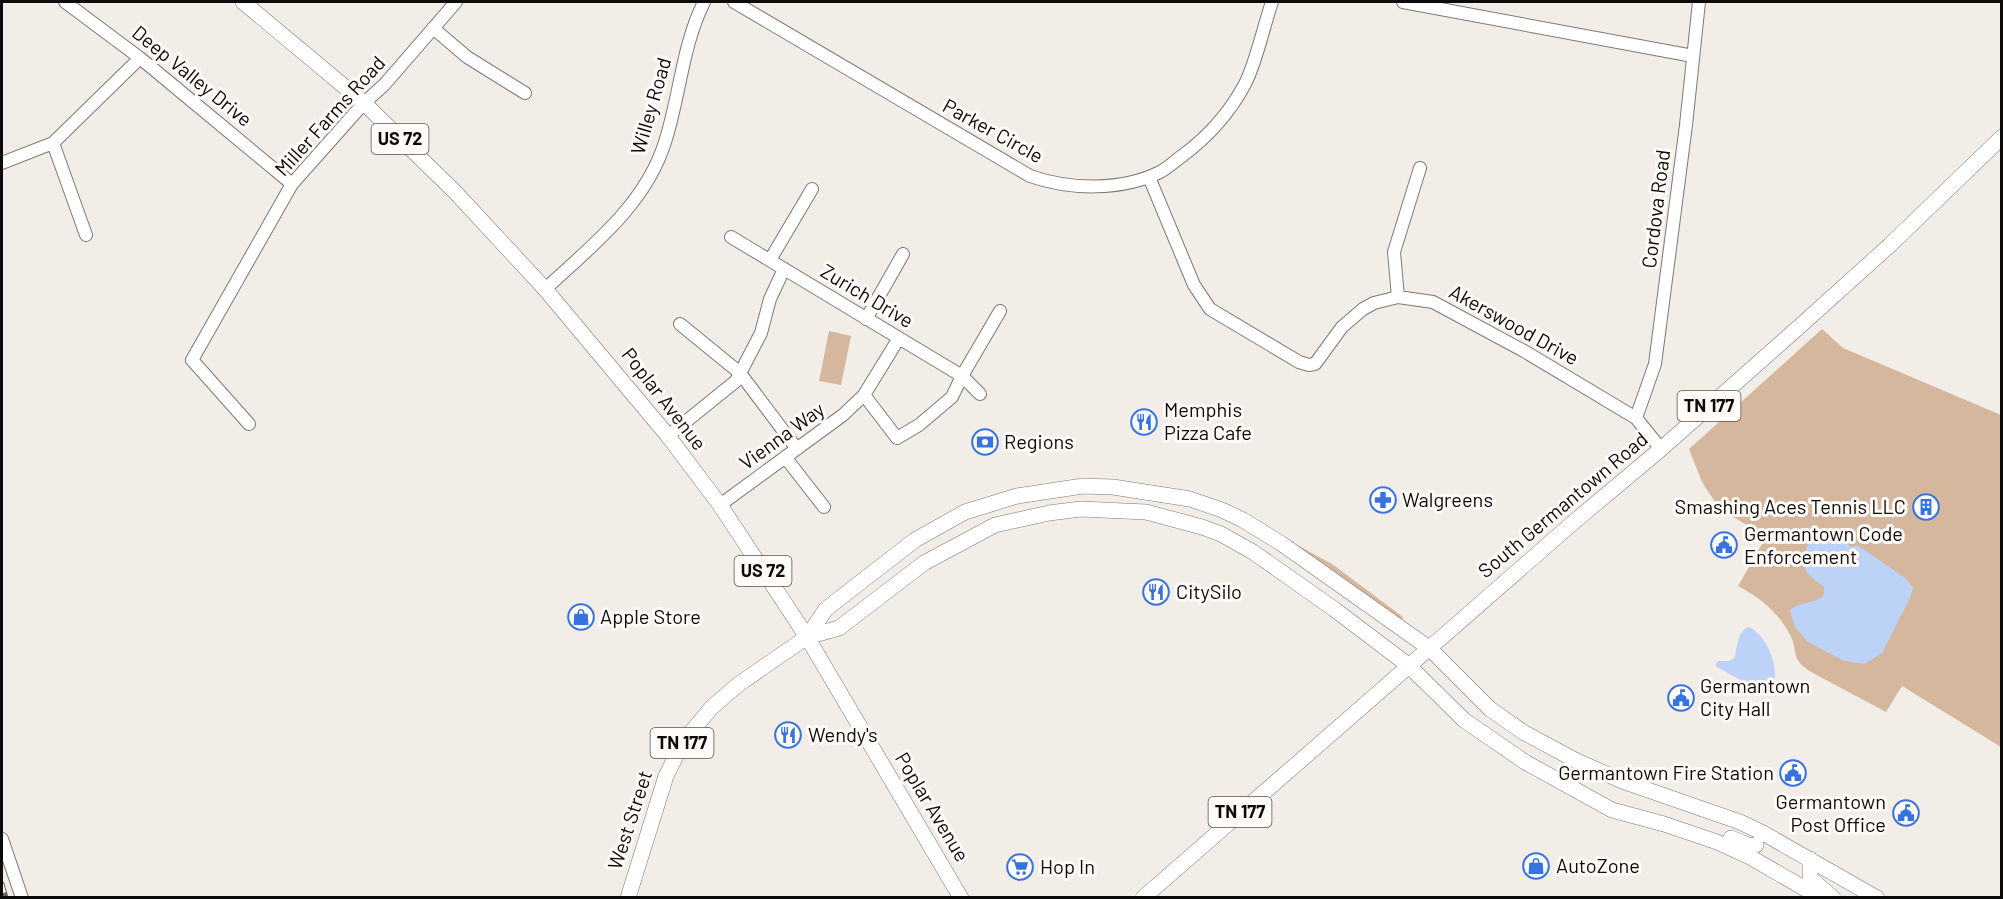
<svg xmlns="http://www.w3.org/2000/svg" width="2003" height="899" viewBox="0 0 2003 899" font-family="Barlow,sans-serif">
	<rect width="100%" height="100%" fill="#f3ede8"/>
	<path fill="#d4b79d" d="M 1822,329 L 1843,348 L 2001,415 L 2001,747 L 1902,686 L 1886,712 L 1811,672 C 1788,657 1800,652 1789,633 C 1777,611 1760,598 1738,586 L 1766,537 L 1719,508 L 1702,482 L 1689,449 Z
		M 829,331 L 851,336 L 841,385 L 819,381 Z
		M 1297,545 L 1332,564 L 1403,617 L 1402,620 L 1296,546 Z"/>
	<path fill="#bdd2f7" d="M 1814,530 L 1825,531 L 1846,540 L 1848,545 L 1853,547 L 1857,545 L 1904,577 L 1913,587 L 1911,596 L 1882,653 L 1865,664 L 1844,661 L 1808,642 L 1795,627 L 1790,611 C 1800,600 1814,605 1824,595 L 1824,587 C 1819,583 1813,579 1809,575 C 1797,562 1809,543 1814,530 Z
		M 1748,627 C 1768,632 1788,685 1764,693 L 1715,666 L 1718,661 L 1729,661 L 1735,657 C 1737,646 1737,633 1748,627 Z"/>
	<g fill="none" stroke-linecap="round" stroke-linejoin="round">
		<g stroke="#7e7974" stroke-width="14">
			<path id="minor" d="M 65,2 L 140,58 L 292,184
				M 734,2 L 1030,176 C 1070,190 1122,191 1160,172 C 1168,168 1175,161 1182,156 C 1209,136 1229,114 1245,84 C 1256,63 1264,25 1272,2
				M 1403,2 L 1693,56
				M 433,28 L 467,57 L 525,93
				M 53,143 L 86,235
				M 2,163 L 53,143 L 140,58
				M 1149,177 L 1194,285 L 1210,309 L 1299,362 L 1309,365 L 1315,364 L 1342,327 L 1363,309 L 1374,303 L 1398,297 L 1433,302 L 1524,351 L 1636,418 L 1661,449
				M 731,237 L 962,376 L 980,394
				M 770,260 L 812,189
				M 545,289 C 591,247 646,204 665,142 C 680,96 682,46 704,2
				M 1398,297 L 1394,252 L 1420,168
				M 866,319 L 903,254
				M 680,324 L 740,373 L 797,449
				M 864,395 L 897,438 L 919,425 L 952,397 L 962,376 L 1000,311
				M 1636,418 L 1655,364 L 1686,125 L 1699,2
				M 249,424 L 192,360 L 292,184 L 364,103 L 384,85 L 456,2
				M 668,436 L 736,381 L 761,333 L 770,299 L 784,269
				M 785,457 L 824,507
				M 720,505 L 843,415 L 864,395 L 899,338
				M 2,839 L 22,898"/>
		</g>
		<g stroke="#7e7974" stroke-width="16">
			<path id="major" d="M 243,2 L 364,103 L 456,193 L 545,289 L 668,436 L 720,505 L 807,637 L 961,898
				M 807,637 L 826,609 L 915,540 L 965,512 L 1017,496 L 1083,486 L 1113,487 L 1190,499 L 1222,510 L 1243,520 L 1282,544 L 1429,648 L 1490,709 L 1523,732 L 1575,760 L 1622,781 L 1740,822 L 1763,833 L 1877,898
				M 1731,838 L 1750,846 L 1756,845
				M 1810,859 L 1810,878 L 1833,898
				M 628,898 L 666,776 L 683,742 L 712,707 L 739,684 L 807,637 L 839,628 L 924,563 L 995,525 L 1049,513 L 1081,509 L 1146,512 L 1202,527 L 1221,534 L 1253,552 L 1334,609 L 1408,665 L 1464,720 L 1525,762 L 1612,810 L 1664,824 L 1717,842 L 1750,857 L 1821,898
				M 1143,898 L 1575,521 L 1661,449 L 1800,326 L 1890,245 L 2002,137"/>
		</g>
		<use href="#minor" stroke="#fff" stroke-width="12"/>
		<use href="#major" stroke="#fff" stroke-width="15"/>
		<g stroke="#66625f" stroke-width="5">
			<path id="rail" d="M 2,884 L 6,898"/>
		</g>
		<use href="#rail" stroke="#fefbf8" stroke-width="3" stroke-dasharray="9" stroke-linecap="butt"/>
	</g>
	<defs>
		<g id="restaurant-ring" transform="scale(1.35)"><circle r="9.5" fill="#fefbf8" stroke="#3673e1" stroke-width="1.5"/><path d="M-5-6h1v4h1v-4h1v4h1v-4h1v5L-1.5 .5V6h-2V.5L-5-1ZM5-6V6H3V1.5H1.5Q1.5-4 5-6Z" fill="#3673e1"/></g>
		<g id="bank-ring" transform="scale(1.35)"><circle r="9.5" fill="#fefbf8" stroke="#3673e1" stroke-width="1.5"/><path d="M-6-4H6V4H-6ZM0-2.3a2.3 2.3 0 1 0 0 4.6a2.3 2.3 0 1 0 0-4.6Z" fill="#3673e1"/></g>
		<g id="pharmacy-ring" transform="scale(1.35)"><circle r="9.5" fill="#fefbf8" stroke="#3673e1" stroke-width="1.5"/><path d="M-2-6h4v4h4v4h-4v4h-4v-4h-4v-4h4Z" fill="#3673e1"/></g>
		<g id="building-ring" transform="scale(1.35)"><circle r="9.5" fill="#fefbf8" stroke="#3673e1" stroke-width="1.5"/><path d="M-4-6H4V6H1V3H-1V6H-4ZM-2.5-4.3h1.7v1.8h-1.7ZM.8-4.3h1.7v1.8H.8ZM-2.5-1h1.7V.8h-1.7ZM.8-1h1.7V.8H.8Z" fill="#3673e1"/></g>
		<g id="civic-ring" transform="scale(1.35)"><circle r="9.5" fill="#fefbf8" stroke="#3673e1" stroke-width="1.5"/><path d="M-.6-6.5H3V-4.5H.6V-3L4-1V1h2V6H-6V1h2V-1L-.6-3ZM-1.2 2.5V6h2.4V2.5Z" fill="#3673e1"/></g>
		<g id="shop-ring" transform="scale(1.35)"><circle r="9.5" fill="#fefbf8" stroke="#3673e1" stroke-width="1.5"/><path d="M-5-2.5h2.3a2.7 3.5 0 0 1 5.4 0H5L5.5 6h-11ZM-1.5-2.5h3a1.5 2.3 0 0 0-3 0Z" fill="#3673e1"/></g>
		<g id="supermarket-ring" transform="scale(1.35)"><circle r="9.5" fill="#fefbf8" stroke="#3673e1" stroke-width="1.5"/><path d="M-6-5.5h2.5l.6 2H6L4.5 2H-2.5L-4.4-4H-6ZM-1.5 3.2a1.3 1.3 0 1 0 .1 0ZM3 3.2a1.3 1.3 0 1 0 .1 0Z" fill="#3673e1"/></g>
	</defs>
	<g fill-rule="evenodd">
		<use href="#restaurant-ring" x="1144" y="422"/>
		<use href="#bank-ring" x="985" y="442"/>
		<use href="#pharmacy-ring" x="1383" y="500"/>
		<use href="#building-ring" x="1926" y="507"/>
		<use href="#civic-ring" x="1724" y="545"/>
		<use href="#restaurant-ring" x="1156" y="592"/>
		<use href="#shop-ring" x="581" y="617"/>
		<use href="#civic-ring" x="1681" y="698"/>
		<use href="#restaurant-ring" x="788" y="735"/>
		<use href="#civic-ring" x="1793" y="773"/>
		<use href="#civic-ring" x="1906" y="813"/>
		<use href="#shop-ring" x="1536" y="866"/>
		<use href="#supermarket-ring" x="1020" y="867"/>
	</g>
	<g text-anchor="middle" stroke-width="6" stroke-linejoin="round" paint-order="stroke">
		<g fill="#fefbf8" stroke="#555351" stroke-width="1.5">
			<rect x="371.5" y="124" width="57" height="30" rx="4.5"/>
			<rect x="1677.5" y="391" width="63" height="30" rx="4.5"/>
			<rect x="734.5" y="556" width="57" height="30" rx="4.5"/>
			<rect x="650.5" y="728" width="63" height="30" rx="4.5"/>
			<rect x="1208.5" y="797" width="63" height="30" rx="4.5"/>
		</g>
		<g font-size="18" font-weight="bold" fill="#0d0b09">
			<text x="400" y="145">US 72</text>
			<text x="1709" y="412">TN 177</text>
			<text x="763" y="577">US 72</text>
			<text x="682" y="749">TN 177</text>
			<text x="1240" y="818">TN 177</text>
		</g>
		<g font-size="20" fill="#0d0b09" stroke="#fefbf8">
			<text transform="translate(192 76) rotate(39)" y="7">Deep Valley Drive</text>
			<text transform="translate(651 106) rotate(-74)" y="7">Willey Road</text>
			<text transform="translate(330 116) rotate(-48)" y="7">Miller Farms Road</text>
			<text transform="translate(993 131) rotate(29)" y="7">Parker Circle</text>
			<text transform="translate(1656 209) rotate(-83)" y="7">Cordova Road</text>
			<text transform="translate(867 296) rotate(31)" y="7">Zurich Drive</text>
			<text transform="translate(1514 325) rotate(29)" y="7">Akerswood Drive</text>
			<text transform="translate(664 399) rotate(52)" y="7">Poplar Avenue</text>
			<text transform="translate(782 436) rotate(-36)" y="7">Vienna Way</text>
			<text transform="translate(1563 505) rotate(-40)" y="7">South Germantown Road</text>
			<text transform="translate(932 807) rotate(59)" y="7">Poplar Avenue</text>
			<text transform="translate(630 820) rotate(-72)" y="7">West Street</text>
		</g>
		<g font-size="20" fill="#0d0b09" stroke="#fefbf8" text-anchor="start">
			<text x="1164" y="417">Memphis<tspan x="1164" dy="23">Pizza Cafe</tspan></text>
			<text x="1004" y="449">Regions</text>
			<text x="1402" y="507">Walgreens</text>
			<text x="1906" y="514" text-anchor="end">Smashing Aces Tennis LLC</text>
			<text x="1744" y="541">Germantown Code<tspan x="1744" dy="23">Enforcement</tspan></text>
			<text x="1176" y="599">CitySilo</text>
			<text x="600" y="624">Apple Store</text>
			<text x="1700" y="693">Germantown<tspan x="1700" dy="23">City Hall</tspan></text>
			<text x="808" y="742">Wendy's</text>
			<text x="1774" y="780" text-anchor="end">Germantown Fire Station</text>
			<text x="1886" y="809" text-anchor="end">Germantown<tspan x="1886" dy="23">Post Office</tspan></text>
			<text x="1556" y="873">AutoZone</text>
			<text x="1040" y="874">Hop In</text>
		</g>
	</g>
	<rect width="2003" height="899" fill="none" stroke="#0d0b09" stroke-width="6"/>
</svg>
